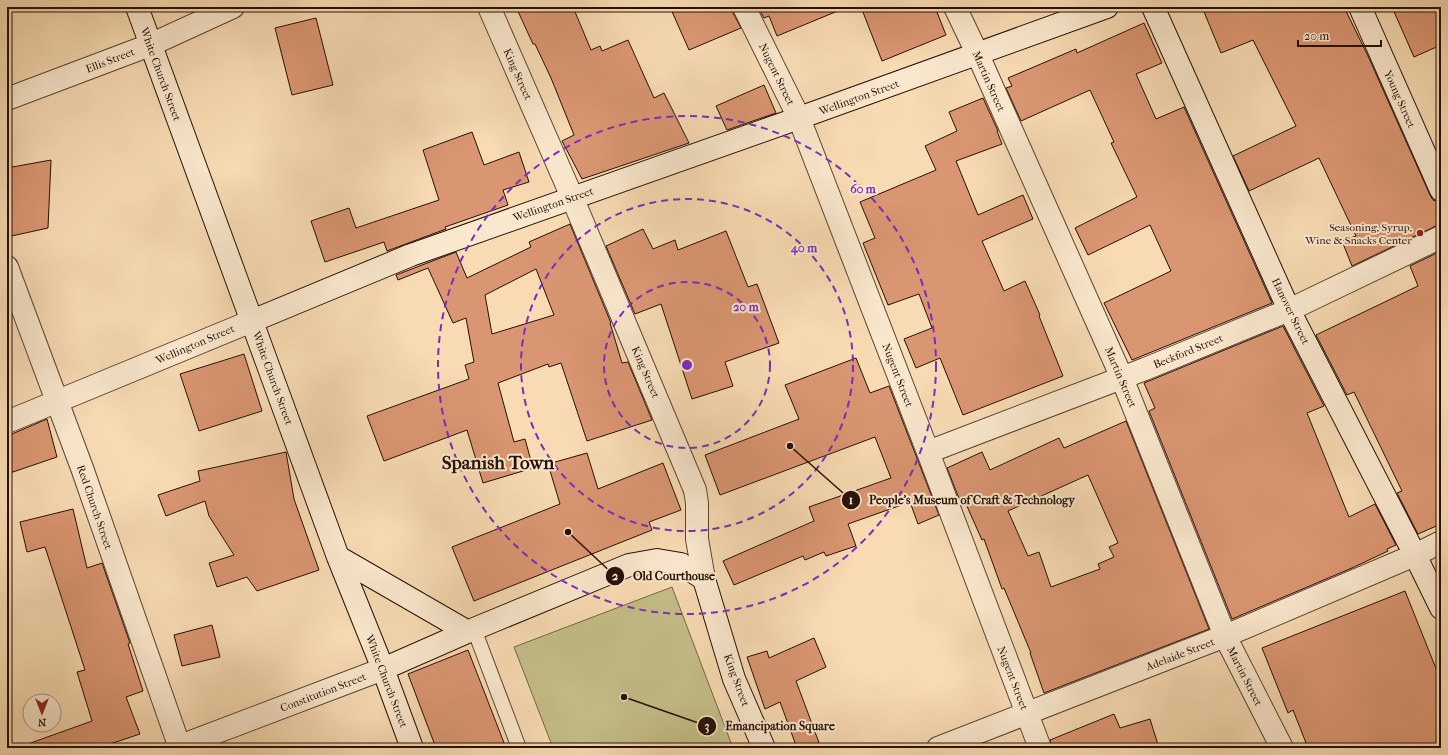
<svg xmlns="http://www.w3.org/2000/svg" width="1448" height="755" viewBox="0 0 1448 755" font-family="'IM FELL French Canon',serif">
	<rect width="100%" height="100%" fill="#f8dbb3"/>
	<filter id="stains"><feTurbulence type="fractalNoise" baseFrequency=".005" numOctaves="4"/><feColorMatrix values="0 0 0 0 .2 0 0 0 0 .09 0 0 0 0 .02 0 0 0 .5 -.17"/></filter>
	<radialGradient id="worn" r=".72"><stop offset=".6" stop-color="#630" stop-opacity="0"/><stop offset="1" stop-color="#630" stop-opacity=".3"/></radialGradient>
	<path fill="#c4be88" stroke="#756646" d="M 672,587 L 733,748 L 553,748 L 514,647 Z"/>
	<path fill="#da9672" stroke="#260f05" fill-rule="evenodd" d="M 516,7 L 573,7 L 591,50 L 600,46 L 602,51 L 628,40 L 654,98 L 664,93 L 689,143 L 582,179 L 562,141 L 574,135 L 551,78 L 535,44 L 533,44 Z
		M 670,7 L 732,7 L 733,13 L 741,28 L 689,50 Z
		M 758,7 L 845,7 L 845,8 L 777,36 L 769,16 L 764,18 Z
		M 861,7 L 935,7 L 946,35 L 882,61 Z
		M 1202,7 L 1344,7 L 1368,56 L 1430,195 L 1433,200 L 1436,201 L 1441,211 L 1441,225 L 1436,226 L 1352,266 L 1342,241 L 1356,236 L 1319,158 L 1249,191 L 1233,156 L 1296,126 L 1253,40 L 1221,53 Z
		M 1392,7 L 1441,7 L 1441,45 L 1414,57 Z
		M 316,18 L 333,85 L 292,95 L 275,28 Z
		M 1144,23 L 1162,63 L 1136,74 L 1156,119 L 1184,107 L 1272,303 L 1132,360 L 1104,303 L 1171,271 L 1150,225 L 1088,255 L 1075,228 L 1137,197 L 1111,143 L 1114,142 L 1090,90 L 1021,121 L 1006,88 L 1012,86 L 1008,78 L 1076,49 L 1077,53 Z
		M 764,85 L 776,113 L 727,130 L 716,106 Z
		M 983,98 L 998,131 L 997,131 L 1002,144 L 956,161 L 978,215 L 1023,195 L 1033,219 L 982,241 L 1004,291 L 1025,281 L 1040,315 L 1039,316 L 1063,376 L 963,415 L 940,358 L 916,368 L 904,339 L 932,328 L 919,294 L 888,305 L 863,243 L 875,238 L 860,202 L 936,170 L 925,146 L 957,131 L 949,112 Z
		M 472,132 L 484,165 L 519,152 L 529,182 L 503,190 L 508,205 L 445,227 L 446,229 L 387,251 L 384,242 L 325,262 L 311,221 L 349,208 L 356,228 L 439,200 L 423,150 Z
		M 51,160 L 48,228 L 7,237 L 7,168 Z
		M 570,224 L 611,323 L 610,323 L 622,363 L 628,362 L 652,420 L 587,441 L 561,363 L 549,367 L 548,364 L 498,383 L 514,442 L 525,439 L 533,468 L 483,483 L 467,430 L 384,461 L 367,416 L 469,379 L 465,365 L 474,362 L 466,318 L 453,323 L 428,268 L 398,280 L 396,275 L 456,252 L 467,278 L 531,247 L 529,242 ZM 536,269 L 554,315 L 492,334 L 485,295 Z
		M 643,229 L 653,249 L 675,240 L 678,250 L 726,231 L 748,287 L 757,284 L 779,343 L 725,362 L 733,386 L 692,399 L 661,304 L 635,314 L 606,246 Z
		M 1441,251 L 1441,524 L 1418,534 L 1397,493 L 1402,491 L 1354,392 L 1347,395 L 1316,335 L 1418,286 L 1410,266 Z
		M 1283,326 L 1324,406 L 1307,413 L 1349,517 L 1375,504 L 1396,545 L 1387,549 L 1388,551 L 1352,568 L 1232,619 L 1149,411 L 1155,408 L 1144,383 Z
		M 244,354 L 262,411 L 199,431 L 180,374 Z
		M 856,358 L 870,393 L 889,386 L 939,515 L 918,524 L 910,502 L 848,524 L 856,546 L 826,556 L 824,552 L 805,560 L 803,556 L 734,585 L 723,561 L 814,521 L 809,507 L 891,478 L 875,437 L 720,495 L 705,455 L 799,419 L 785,385 Z
		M 47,419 L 57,457 L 7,474 L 7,434 L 12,434 Z
		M 1126,421 L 1209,629 L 1044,693 L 1030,653 L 1031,653 L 1004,588 L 1002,589 L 984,539 L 982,540 L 966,504 L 962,506 L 947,468 L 982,452 L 990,470 L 1059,438 L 1064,448 ZM 1088,475 L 1118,543 L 1109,547 L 1114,557 L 1098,564 L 1100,569 L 1051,587 L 1039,552 L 1028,556 L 1008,511 Z
		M 286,452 L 294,499 L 319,570 L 257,591 L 247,577 L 217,587 L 209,563 L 234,555 L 209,516 L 205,501 L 166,516 L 158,495 L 200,481 L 198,471 Z
		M 587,453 L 598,489 L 663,463 L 681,510 L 649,522 L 652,530 L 474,601 L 452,547 L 560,504 L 548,464 Z
		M 73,509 L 87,568 L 102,563 L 130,643 L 128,644 L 143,691 L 126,697 L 140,734 L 98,748 L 25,748 L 25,745 L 92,721 L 77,672 L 85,670 L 45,547 L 27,552 L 20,522 Z
		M 1405,591 L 1441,681 L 1441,748 L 1308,748 L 1293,710 L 1288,713 L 1262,648 Z
		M 212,625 L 220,657 L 182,666 L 174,635 Z
		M 814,638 L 826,667 L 796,681 L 821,748 L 797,748 L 780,702 L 765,709 L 747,657 L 767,651 L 769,658 Z
		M 468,650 L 506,748 L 436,748 L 408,674 Z
		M 1114,714 L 1120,728 L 1150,719 L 1159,748 L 1052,748 L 1050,740 Z"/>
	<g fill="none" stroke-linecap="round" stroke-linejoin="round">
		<g stroke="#5a4230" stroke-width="16">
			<path id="lane" d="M 474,629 L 519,748"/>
		</g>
		<g stroke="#5a4230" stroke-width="24">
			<path id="street" d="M 489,7 L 572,197 L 695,490 L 697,503 L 697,539 L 704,579
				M 744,7 L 799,118 L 928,452 L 1040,748
				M 955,7 L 978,55 L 1122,378 L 1225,636 L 1282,748
				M 7,99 L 150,45 L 233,7
				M 7,267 L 82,468 L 180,748
				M 7,422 L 252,321
				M 928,452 L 1145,369 L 1289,310 L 1441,237
				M 175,748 L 383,669
				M 938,748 L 1225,636 L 1415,555 L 1441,542"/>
		</g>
		<g stroke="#260f05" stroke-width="24">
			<path id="secondary" d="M 137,7 L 338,557 L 383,669 L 412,748
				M 1153,7 L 1289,310 L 1415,555 L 1441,608
				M 1360,7 L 1441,190
				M 252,321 L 411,255 L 799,118 L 1107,7
				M 338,557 L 468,632
				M 383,669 L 474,629 L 629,565 L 657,560 L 681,564 L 704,579 L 734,679 L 764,748"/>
		</g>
		<use href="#lane" stroke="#fae8ce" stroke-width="14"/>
		<use href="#street" stroke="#fae8ce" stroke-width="22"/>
		<use href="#secondary" stroke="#fae8ce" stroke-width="22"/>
	</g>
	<g fill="none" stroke="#7b2cbf" stroke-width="2" stroke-dasharray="7 5">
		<circle cx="687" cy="365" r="83"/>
		<circle cx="687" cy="365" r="166"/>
		<circle cx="687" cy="365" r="249"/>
	</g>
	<circle fill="#8f2418" stroke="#fae8ce" stroke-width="1.5" cx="1420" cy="233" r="4"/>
	<g text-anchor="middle" stroke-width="4" stroke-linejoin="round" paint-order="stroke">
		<g font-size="11" fill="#260f05" stroke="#fae8ce">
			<text transform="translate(110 60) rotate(-21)" y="4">Ellis Street</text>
			<text transform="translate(161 74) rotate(70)" y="4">White Church Street</text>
			<text transform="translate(518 74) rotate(66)" y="4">King Street</text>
			<text transform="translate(777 74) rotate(64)" y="4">Nugent Street</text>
			<text transform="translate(989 81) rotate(66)" y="4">Martin Street</text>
			<text transform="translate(859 97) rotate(-20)" y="4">Wellington Street</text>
			<text transform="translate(1400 99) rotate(66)" y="4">Young Street</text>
			<text transform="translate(553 204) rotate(-19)" y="4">Wellington Street</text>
			<text transform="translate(1291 311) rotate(64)" y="4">Hanover Street</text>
			<text transform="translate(195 344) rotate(-23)" y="4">Wellington Street</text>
			<text transform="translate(1188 351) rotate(-22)" y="4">Beckford Street</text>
			<text transform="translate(646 372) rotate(67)" y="4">King Street</text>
			<text transform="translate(898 375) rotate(69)" y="4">Nugent Street</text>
			<text transform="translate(1121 377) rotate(67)" y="4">Martin Street</text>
			<text transform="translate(273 378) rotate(70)" y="4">White Church Street</text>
			<text transform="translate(95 507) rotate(71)" y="4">Red Church Street</text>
			<text transform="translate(1180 654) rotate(-21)" y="4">Adelaide Street</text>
			<text transform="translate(1245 676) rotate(63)" y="4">Martin Street</text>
			<text transform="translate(1013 678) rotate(69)" y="4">Nugent Street</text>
			<text transform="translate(737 680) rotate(70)" y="4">King Street</text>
			<text transform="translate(387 681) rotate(69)" y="4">White Church Street</text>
			<text transform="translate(323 692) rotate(-21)" y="4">Constitution Street</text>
		</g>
		<g font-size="11" fill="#260f05" stroke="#fae8ce" text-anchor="end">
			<text x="1412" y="231">Seasoning, Syrup,<tspan x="1412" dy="13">Wine &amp; Snacks Center</tspan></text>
		</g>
		<g font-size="19" font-weight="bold" fill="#260f05" stroke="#fae8ce">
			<text x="498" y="469">Spanish Town</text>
		</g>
	</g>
	<circle cx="687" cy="365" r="6" fill="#7b2cbf" stroke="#fae8ce" stroke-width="2"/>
	<g font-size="12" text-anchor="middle" font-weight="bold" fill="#7b2cbf" stroke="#fae8ce" stroke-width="4" stroke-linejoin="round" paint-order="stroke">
		<text x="863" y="193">60 m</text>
		<text x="804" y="252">40 m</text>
		<text x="746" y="311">20 m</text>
	</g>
	<path fill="none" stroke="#260f05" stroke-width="1.5" d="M790 446L851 500M568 532L615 576M624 697L707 726"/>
	<g fill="#260f05" stroke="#fae8ce" stroke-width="1.5">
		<circle cx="790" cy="446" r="4"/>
		<circle cx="568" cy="532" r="4"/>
		<circle cx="624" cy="697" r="4"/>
		<circle cx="851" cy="500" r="10"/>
		<circle cx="615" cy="576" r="10"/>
		<circle cx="707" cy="726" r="10"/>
	</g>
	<g font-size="12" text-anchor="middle" font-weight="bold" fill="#fff">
		<text x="851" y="504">1</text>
		<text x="615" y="580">2</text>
		<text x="707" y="730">3</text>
	</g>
	<g font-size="12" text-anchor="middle" font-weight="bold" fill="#260f05" stroke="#fae8ce" stroke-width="4" stroke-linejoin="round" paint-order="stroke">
		<text x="972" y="504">People's Museum of Craft &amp; Technology</text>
		<text x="674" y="580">Old Courthouse</text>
		<text x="780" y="730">Emancipation Square</text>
	</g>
	<rect width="1448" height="755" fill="none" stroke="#f8dbb3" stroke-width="24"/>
	<rect x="8" y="8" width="1432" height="739" fill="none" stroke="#260f05" stroke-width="2"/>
	<rect x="12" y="12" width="1424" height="731" fill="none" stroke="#260f05"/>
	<g transform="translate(42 713) rotate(180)"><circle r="19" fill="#fae8ce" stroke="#a5917e"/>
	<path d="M0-3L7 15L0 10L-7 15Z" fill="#8f2418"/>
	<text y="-6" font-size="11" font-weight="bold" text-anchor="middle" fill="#260f05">N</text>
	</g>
	<path d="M1298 40v6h83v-6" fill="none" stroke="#260f05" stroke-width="2"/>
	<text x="1304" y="40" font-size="12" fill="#260f05" stroke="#fae8ce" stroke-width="3" paint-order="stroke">20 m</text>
	<rect width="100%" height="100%" filter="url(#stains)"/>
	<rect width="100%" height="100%" fill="url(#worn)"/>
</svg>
